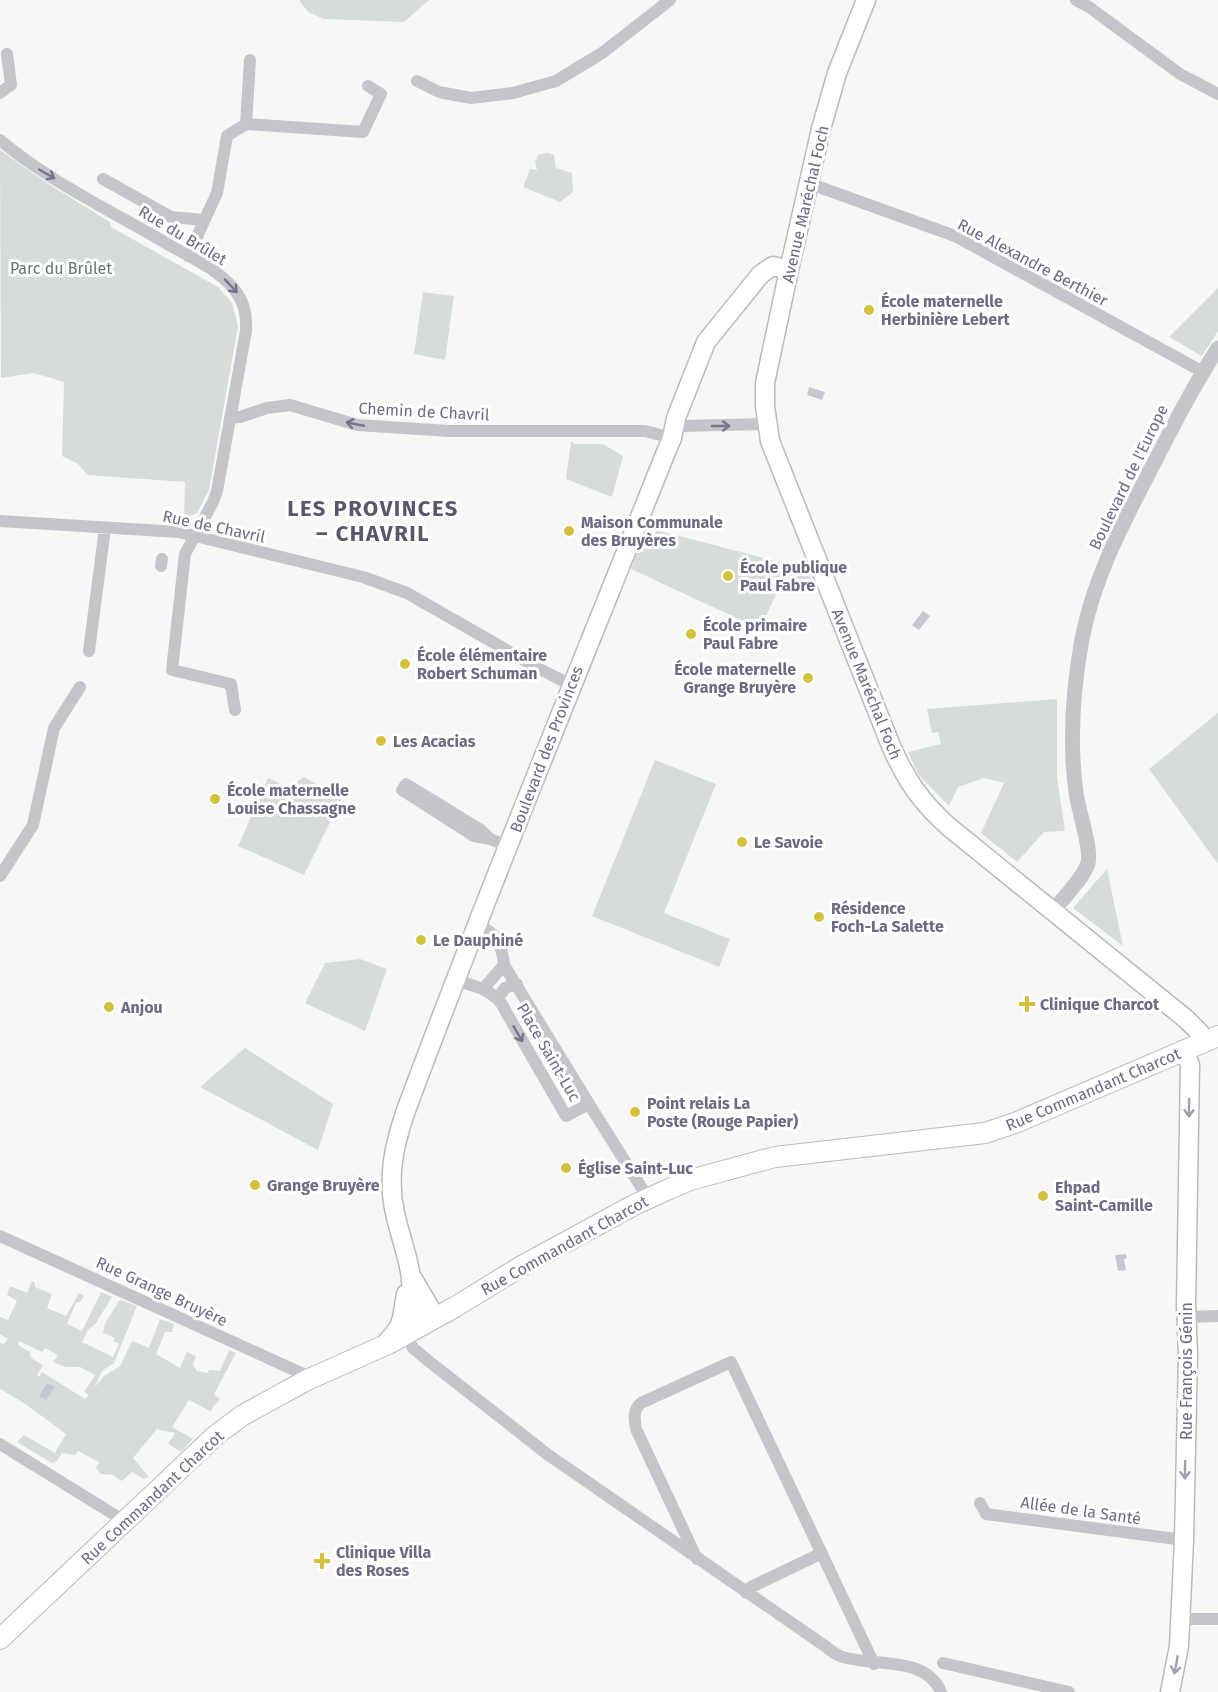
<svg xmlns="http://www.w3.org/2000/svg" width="1218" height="1692" viewBox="0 0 1218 1692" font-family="'Fira Sans',sans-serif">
	<rect width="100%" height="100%" fill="#f7f8f6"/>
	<path fill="#d6ddd8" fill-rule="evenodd" d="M 299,0 L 429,0 L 404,22 L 324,19 L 308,12 Z
		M 0,150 L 47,183 L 110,222 L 111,227 L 218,287 L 232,303 L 238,326 L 209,490 L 197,513 L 184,519 L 185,482 L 88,475 L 78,464 L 62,456 L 64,382 L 34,373 L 1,378 Z
		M 547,153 L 554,155 L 556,168 L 572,173 L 573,192 L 560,202 L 523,187 L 530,169 L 537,170 L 535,162 L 538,155 Z
		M 1218,288 L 1218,331 L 1202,356 L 1169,337 Z
		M 423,292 L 454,296 L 445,360 L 414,354 Z
		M 571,441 L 575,444 L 603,444 L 623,456 L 612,497 L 566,479 Z
		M 656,530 L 807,569 L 813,584 L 808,586 L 805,592 L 785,583 L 779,588 L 760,629 L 631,569 L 643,537 L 649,539 L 655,535 Z
		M 1057,699 L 1057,777 L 1065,831 L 1044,832 L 1017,862 L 981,833 L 1004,783 L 984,778 L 958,787 L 949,806 L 918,774 L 908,752 L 941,744 L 938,732 L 932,733 L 927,709 Z
		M 1218,713 L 1218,864 L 1149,769 Z
		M 655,760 L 716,784 L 664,913 L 730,939 L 719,967 L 592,916 Z
		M 304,777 L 342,798 L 304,875 L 238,846 L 268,778 L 279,783 L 279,786 L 286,789 Z
		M 1107,869 L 1123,946 L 1073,908 Z
		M 360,959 L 387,969 L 365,1031 L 305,1003 L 325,963 Z
		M 245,1048 L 333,1104 L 318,1150 L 200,1087 Z
		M 32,1281 L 35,1283 L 35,1287 L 52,1294 L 47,1308 L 66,1316 L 79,1293 L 84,1296 L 81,1301 L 76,1303 L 67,1324 L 82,1331 L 101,1292 L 112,1297 L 96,1323 L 88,1330 L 82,1342 L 113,1357 L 119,1344 L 113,1341 L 115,1338 L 103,1333 L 105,1323 L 120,1300 L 137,1306 L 114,1363 L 102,1371 L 94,1388 L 104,1376 L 120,1366 L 132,1341 L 149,1348 L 160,1319 L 174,1324 L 172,1332 L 165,1332 L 156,1354 L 180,1368 L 187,1352 L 196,1356 L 193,1365 L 197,1371 L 208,1373 L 209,1370 L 220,1371 L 229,1350 L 236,1353 L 214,1394 L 220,1399 L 210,1411 L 189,1400 L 172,1427 L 193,1439 L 181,1452 L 168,1444 L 175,1433 L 157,1429 L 133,1458 L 149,1477 L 144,1479 L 132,1472 L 122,1481 L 113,1475 L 101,1474 L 96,1468 L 99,1462 L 78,1451 L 75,1455 L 62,1453 L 57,1461 L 52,1463 L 17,1442 L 24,1435 L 55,1453 L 66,1434 L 24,1403 L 0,1389 L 0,1343 L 4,1344 L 8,1339 L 0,1334 L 0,1317 L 8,1320 L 17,1301 L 7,1295 L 10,1286 L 27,1293 ZM 19,1341 L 42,1352 L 45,1348 L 58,1355 L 53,1362 L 65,1367 L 80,1367 L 95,1375 L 84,1392 L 89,1395 L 85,1399 L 42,1372 L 39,1377 L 37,1375 L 43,1365 L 31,1358 L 30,1352 L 18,1345 Z"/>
	<path fill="#c7c7d2" d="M 809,387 L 825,392 L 822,400 L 807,395 Z
		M 923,611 L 930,616 L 919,630 L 912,625 Z
		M 1126,1254 L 1127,1258 L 1124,1259 L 1126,1270 L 1118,1271 L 1115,1255 Z
		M 47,1383 L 55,1387 L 46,1400 L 39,1396 Z"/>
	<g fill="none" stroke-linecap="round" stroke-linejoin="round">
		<g stroke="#bab9c1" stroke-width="21">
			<path id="secondary" d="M 866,0 L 837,73 L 821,129 L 789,270 L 765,383 L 765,406 L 770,441 L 891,746 C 906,780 921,802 949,827 L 1186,1019 L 1200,1033 L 1204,1042
				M 413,1279 L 436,1318
				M 422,1325 C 410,1310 413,1290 410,1272 C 407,1252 399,1233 395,1213 C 387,1178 394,1146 405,1113 C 487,893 577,675 664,457 L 672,438 L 676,418 L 706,342 L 761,274 L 773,266 L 789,270
				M 385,1344 C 405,1323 401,1321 406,1294
				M 1170,1692 L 1179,1646 L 1184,1540 L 1188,1355 L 1186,1305 L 1190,1065 L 1184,1050"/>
		</g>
		<g stroke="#b8b8be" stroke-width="22">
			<path id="primary" d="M 0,1639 L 216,1435 L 243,1415 L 307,1380 L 388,1344 L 455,1307 L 520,1267 L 634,1205 L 669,1189 L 690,1180 L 775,1157 L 985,1133 L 1015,1123 L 1218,1036"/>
		</g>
		<path stroke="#c5c4cb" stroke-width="12" d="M 1076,0 L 1089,7 L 1180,74 L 1218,94
			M 417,81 L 439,92 L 471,98 L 513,93 L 556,81 L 602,53 L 670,0
			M 0,93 L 11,85 L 7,54
			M 246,124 L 250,60
			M 0,140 C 49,181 109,210 164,242 C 186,255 218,269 233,288 C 244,301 247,314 246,331 L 217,491 L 213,502 L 185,554 L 172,670 L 231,684 L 235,710
			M 103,179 L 171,217 L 204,220
			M 808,183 L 955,236 L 1203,372
			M 188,256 L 217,193 L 227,136 L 246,124 L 363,132 L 381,94 L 368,86
			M 230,418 L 240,417 L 267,408 L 290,405 L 357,425 L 449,431 L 645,431 L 672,438
			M 675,424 L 683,426 L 767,424
			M 0,521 L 179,532 L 363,577 L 407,593 L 538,668 L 571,685
			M 161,566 L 162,559
			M 89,651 L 105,528
			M 490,839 L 481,830 L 406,784 L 402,790 L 474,836 L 490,839 L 508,846
			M 0,876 L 33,825 L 54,728 L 80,687
			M 456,980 L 483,989 L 504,965 C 502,944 497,933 478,925
			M 483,989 C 495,996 501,1000 506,1012 L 566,1116 L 589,1104 L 504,965
			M 498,998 L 505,988 L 517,984
			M 589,1104 L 648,1198
			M 0,1236 L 301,1373 L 307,1380
			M 1187,1317 L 1218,1316
			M 405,1334 L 413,1348 L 426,1359 L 547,1454 L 825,1646 C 830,1650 835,1654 840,1656 C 872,1668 925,1654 941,1692
			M 0,1444 L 118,1517 L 123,1522
			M 980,1503 L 986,1514 L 1184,1540
			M 697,1559 L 636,1429 C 634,1418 633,1410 641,1403 L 731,1362 L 874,1664
			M 746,1593 L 751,1587 L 822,1553
			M 1181,1619 L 1218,1619
			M 943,1663 L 1069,1692"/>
		<path stroke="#c5c4cb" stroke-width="15" d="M 1053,911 C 1063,898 1084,878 1088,863 C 1092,848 1078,811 1076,792 C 1069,742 1073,689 1082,639 C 1094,576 1125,519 1154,463 C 1174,424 1194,385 1218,348"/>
		<use href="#secondary" stroke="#fff" stroke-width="18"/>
		<use href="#primary" stroke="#fff" stroke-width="20"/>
	</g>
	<defs><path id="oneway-shaft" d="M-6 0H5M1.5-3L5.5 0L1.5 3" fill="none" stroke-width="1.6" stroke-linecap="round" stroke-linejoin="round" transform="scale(1.5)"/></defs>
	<g stroke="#76738b">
		<use href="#oneway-shaft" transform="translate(47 174) rotate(30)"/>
		<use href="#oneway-shaft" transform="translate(231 286) rotate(47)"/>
		<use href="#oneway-shaft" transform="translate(355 424) rotate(-169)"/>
		<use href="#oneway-shaft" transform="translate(721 426)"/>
		<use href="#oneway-shaft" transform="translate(518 1034) rotate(60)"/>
	</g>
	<g stroke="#a09eaf">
		<use href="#oneway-shaft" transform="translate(1189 1108) rotate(91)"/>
		<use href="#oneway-shaft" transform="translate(1185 1470) rotate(91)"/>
		<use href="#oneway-shaft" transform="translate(1176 1665) rotate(100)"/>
	</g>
	<g fill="#d3c13c" stroke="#fff" stroke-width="2">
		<circle cx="869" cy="310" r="6"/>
		<circle cx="569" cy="531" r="6"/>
		<circle cx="728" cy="576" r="6"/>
		<circle cx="691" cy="634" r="6"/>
		<circle cx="405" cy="664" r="6"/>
		<circle cx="808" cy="678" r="6"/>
		<circle cx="381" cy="741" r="6"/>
		<circle cx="215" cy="799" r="6"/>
		<circle cx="742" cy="842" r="6"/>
		<circle cx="819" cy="917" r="6"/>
		<circle cx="421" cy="940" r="6"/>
		<path d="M1024 995h6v6h6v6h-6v6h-6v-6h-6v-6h6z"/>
		<circle cx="109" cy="1007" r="6"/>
		<circle cx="635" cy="1112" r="6"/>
		<circle cx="566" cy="1168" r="6"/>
		<circle cx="255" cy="1185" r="6"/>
		<circle cx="1043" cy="1196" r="6"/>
		<path d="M319 1552h6v6h6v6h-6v6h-6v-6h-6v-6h6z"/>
	</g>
	<g text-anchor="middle" stroke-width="6" stroke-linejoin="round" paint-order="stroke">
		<g font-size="16" fill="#6d6a84" stroke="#fff">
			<text transform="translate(805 204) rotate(-77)" y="6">Avenue Maréchal Foch</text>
			<text transform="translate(183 235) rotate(31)" y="6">Rue du Brûlet</text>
			<text transform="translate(1033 262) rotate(28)" y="6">Rue Alexandre Berthier</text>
			<text transform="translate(424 411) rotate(3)" y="6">Chemin de Chavril</text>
			<text transform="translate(1128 477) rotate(-64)" y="6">Boulevard de l'Europe</text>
			<text transform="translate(214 526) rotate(12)" y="6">Rue de Chavril</text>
			<text transform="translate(867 684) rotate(68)" y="6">Avenue Maréchal Foch</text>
			<text transform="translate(546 749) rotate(-69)" y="6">Boulevard des Provinces</text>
			<text transform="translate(549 1052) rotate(60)" y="6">Place Saint-Luc</text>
			<text transform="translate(1093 1089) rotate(-23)" y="6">Rue Commandant Charcot</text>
			<text transform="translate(564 1245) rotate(-29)" y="6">Rue Commandant Charcot</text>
			<text transform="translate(162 1291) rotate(25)" y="6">Rue Grange Bruyère</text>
			<text transform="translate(1186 1371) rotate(-90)" y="6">Rue François Génin</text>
			<text transform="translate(152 1497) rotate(-43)" y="6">Rue Commandant Charcot</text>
			<text transform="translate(1081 1510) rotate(8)" y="6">Allée de la Santé</text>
		</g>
		<g font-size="16" fill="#64776c" stroke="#fff">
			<text x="61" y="274">Parc du Brûlet</text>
		</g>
		<g font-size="16" font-weight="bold" fill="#6d6a84" stroke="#fff" text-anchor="start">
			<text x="881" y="307">École maternelle<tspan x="881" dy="18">Herbinière Lebert</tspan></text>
			<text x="581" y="528">Maison Communale<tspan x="581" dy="18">des Bruyères</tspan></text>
			<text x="740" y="573">École publique<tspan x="740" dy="18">Paul Fabre</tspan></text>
			<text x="703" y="631">École primaire<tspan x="703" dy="18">Paul Fabre</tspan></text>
			<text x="417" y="661">École élémentaire<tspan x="417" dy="18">Robert Schuman</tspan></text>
			<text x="796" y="675" text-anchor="end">École maternelle<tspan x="796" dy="18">Grange Bruyère</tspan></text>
			<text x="393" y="747">Les Acacias</text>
			<text x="227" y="796">École maternelle<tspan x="227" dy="18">Louise Chassagne</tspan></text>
			<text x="754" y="848">Le Savoie</text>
			<text x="831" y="914">Résidence<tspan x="831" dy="18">Foch-La Salette</tspan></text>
			<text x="433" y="946">Le Dauphiné</text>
			<text x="1040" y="1010">Clinique Charcot</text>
			<text x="121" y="1013">Anjou</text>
			<text x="647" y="1109">Point relais La<tspan x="647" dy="18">Poste (Rouge Papier)</tspan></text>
			<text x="578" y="1174">Église Saint-Luc</text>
			<text x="267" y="1191">Grange Bruyère</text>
			<text x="1055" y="1193">Ehpad<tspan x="1055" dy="18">Saint-Camille</tspan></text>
			<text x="336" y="1558">Clinique Villa<tspan x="336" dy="18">des Roses</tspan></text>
		</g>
		<g font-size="22" font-weight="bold" letter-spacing="1.5" fill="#59576a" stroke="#fff">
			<text x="373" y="516">LES PROVINCES<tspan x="373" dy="25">– CHAVRIL</tspan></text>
		</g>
	</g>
</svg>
